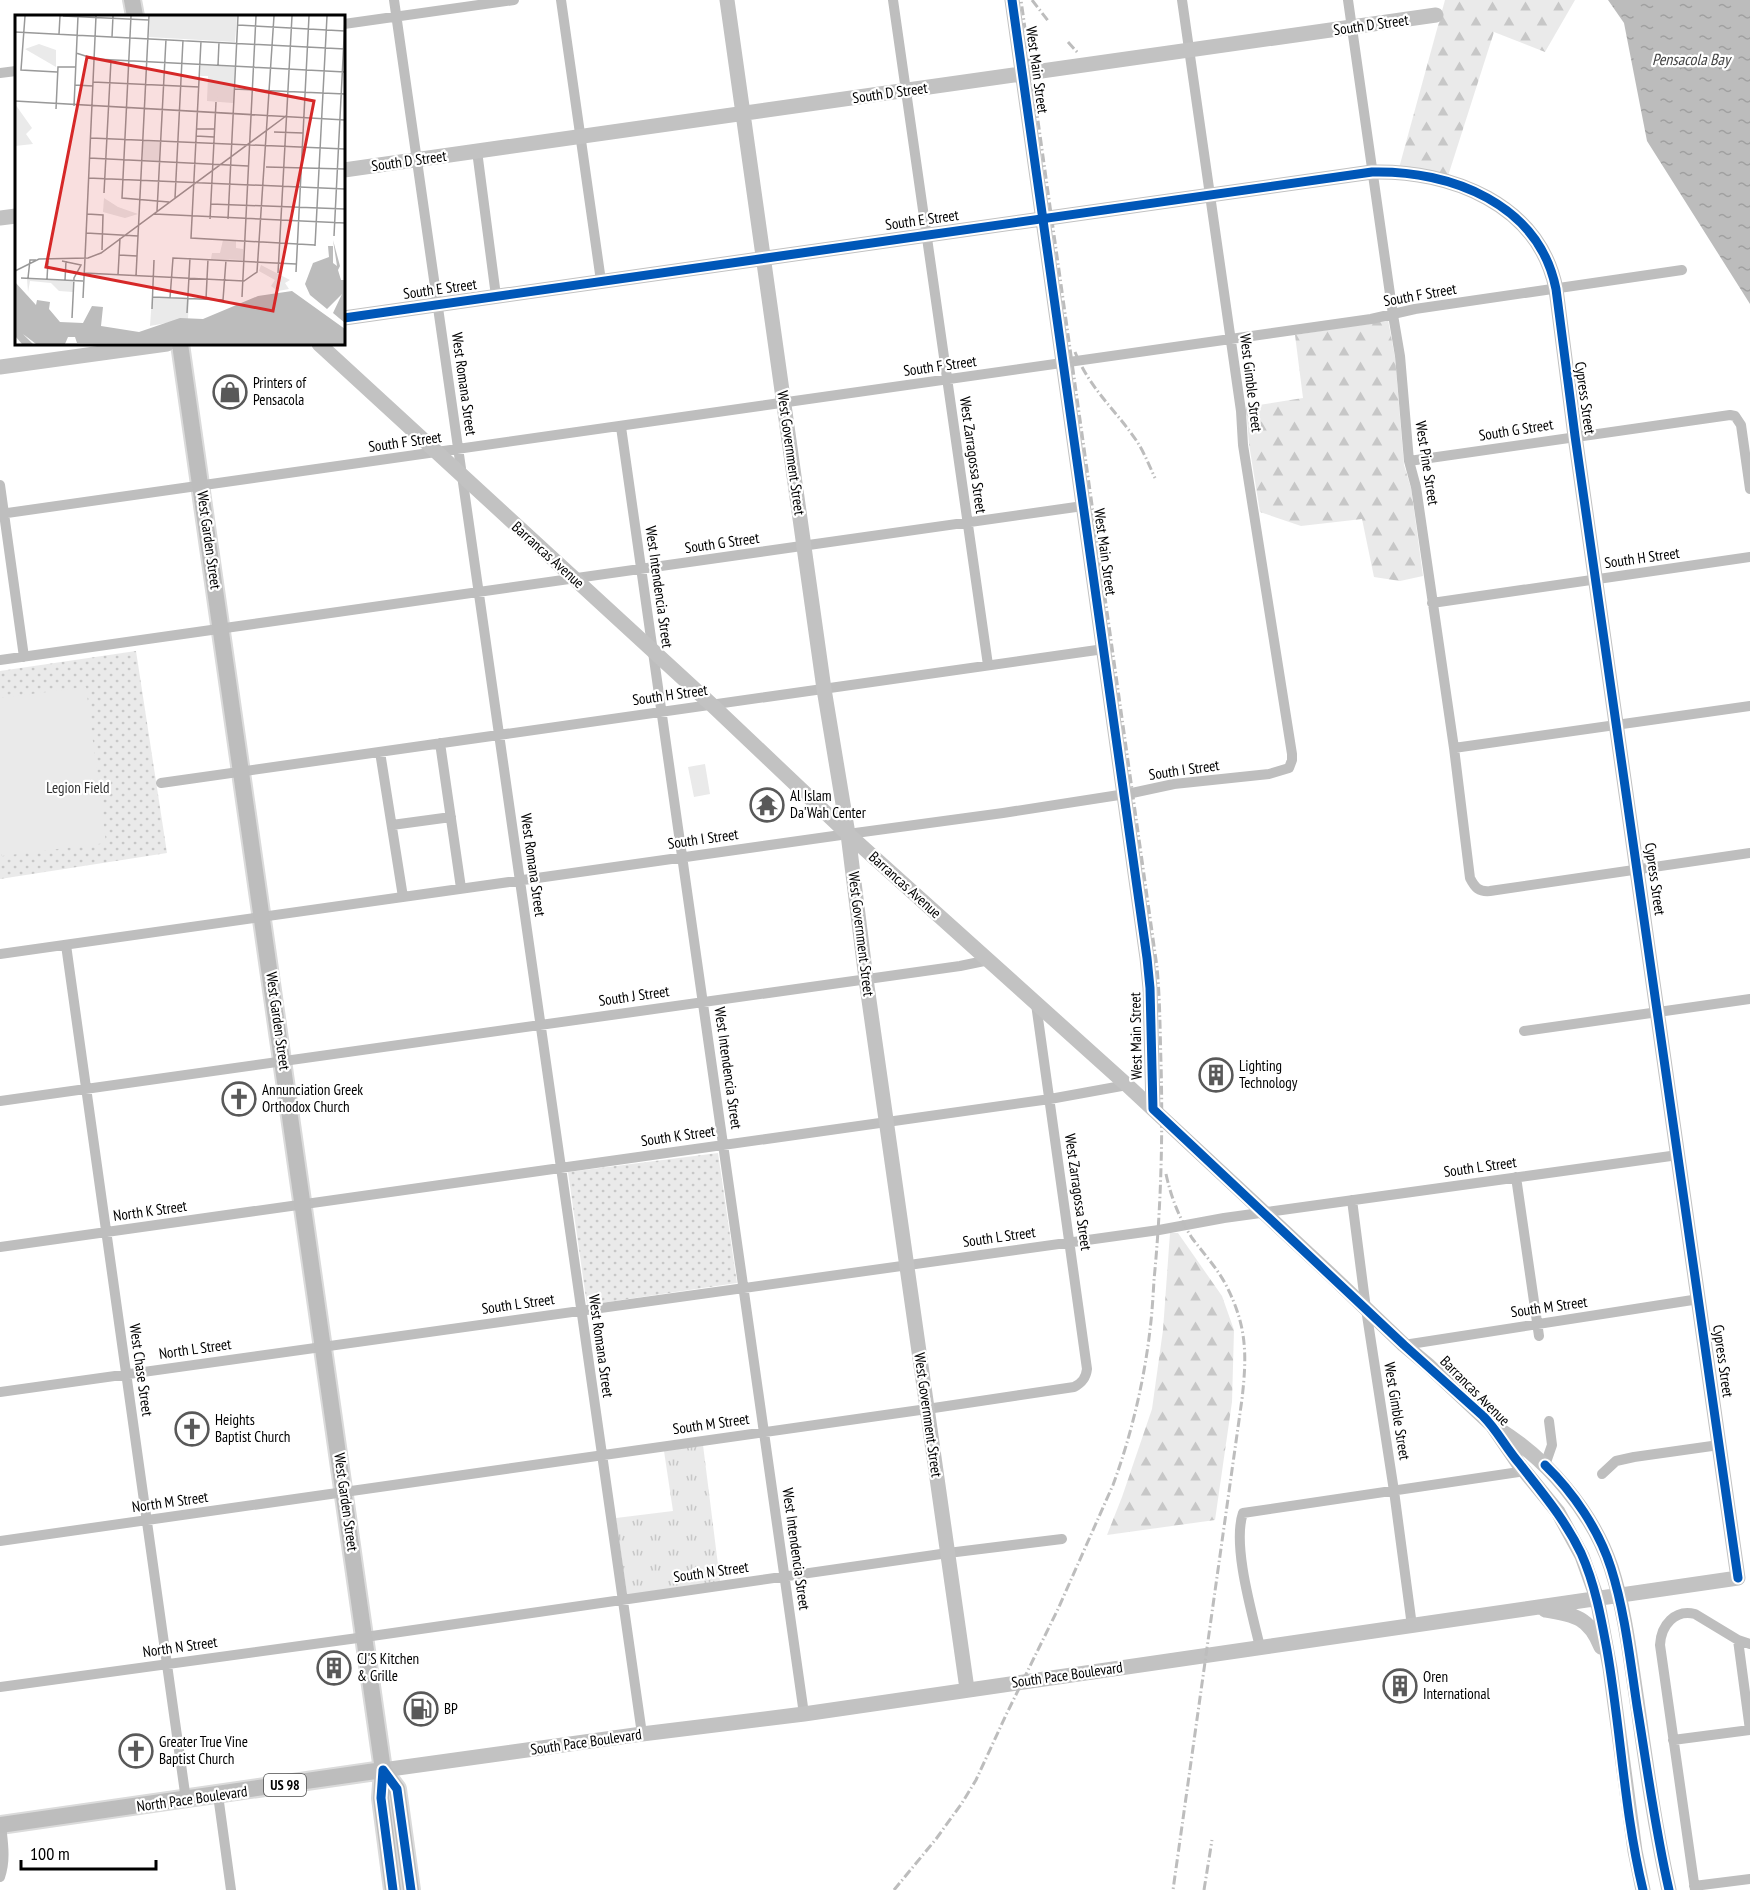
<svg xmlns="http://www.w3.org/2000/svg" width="1750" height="1890" viewBox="0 0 1750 1890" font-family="'PT Sans Narrow',sans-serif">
	<defs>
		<pattern id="grass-tufts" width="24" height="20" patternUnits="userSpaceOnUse" patternTransform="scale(1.5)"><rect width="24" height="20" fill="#eaeaea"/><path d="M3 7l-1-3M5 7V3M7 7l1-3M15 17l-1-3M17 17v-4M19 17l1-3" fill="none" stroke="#c7c7c7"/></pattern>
		<pattern id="forest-firs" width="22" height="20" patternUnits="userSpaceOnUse" patternTransform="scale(1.5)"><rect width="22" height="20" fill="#eaeaea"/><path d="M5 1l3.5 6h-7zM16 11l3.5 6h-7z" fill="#c7c7c7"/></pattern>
		<pattern id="park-dots" width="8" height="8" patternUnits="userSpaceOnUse" patternTransform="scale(1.5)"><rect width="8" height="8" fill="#eaeaea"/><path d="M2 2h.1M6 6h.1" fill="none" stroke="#c7c7c7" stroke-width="1.8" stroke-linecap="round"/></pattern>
		<pattern id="water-ripples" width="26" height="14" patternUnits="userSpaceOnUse" patternTransform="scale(1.5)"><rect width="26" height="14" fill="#bcbcbc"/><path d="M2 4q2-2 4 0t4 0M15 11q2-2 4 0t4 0" fill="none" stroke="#a0a0a0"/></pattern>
	</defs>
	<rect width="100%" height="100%" fill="#fff"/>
	<path fill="url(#grass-tufts)" d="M 703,1445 L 720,1581 L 627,1595 L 616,1518 L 673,1511 L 664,1451 Z"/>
	<path fill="url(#forest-firs)" d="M 1445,0 L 1575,0 L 1545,52 L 1494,32 L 1448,176 L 1399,168 Z
		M 1388,320 L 1395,357 L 1404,465 L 1411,488 L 1423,576 L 1400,581 L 1374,577 L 1362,519 L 1301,526 L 1260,512 L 1249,444 L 1246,407 L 1303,398 L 1295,335 Z
		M 1170,1233 L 1178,1233 L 1222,1296 L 1234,1330 L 1232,1402 L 1215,1520 L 1107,1535 L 1122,1497 L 1152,1409 L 1163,1330 Z"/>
	<path fill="url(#park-dots)" d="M 136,651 L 167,853 L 0,879 L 0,671 Z
		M 718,1153 L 737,1283 L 587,1305 L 568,1172 Z"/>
	<path fill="#eaeaea" d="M 86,687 L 106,843 L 2,856 L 0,837 L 0,698 Z
		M 705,764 L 710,794 L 694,797 L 688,767 Z"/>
	<path fill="url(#water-ripples)" d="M 1608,0 L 1750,0 L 1750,304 L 1647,141 L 1624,23 Z"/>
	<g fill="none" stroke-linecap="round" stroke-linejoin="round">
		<g stroke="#dbdbdb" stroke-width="20">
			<path id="primary" d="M 132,0 L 135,16
				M 180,344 L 383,1770 L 381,1798 L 393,1890
				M 383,1770 L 397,1789 L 411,1890
				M 0,1825 L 383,1770"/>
		</g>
		<path stroke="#bebebe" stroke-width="10" d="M 394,0 L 642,1734
			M 561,0 L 601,281
			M 893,0 L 988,665
			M 1348,0 L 1393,315 L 1400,356 L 1409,461 L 1416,487 L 1454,748 L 1470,878 C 1475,888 1479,892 1490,891 L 1750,853
			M 344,24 L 514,0
			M 0,73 L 16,71
			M 477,151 L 496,296
			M 621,427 L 804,1714
			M 1409,461 L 1730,415 L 1735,416 L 1741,425 L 1750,489
			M 0,485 L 24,657
			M 0,514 L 1371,319 L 1415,309 L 1682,270
			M 1432,603 L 1750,557
			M 0,660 L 1083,506
			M 440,743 L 461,888
			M 1454,748 L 1750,706
			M 380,752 L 403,897
			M 161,783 L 1104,649
			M 392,825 L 451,817
			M 66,945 L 186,1800
			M 0,954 L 848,834 L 1003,813 L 1132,793 L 1174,784 L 1269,774 L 1289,768 L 1292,760 L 1292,754 L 1243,445 L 1241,411 L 1182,0
			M 1524,1031 L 1750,999
			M 0,1101 L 960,966 L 989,960
			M 1516,1177 L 1539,1336
			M 1352,1200 L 1366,1309 L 1394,1491 L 1412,1626
			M 0,1247 L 1050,1099 L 1127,1085
			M 1404,1345 L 1699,1299
			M 0,1392 L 1159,1230 L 1224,1218 L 1678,1155
			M 1545,1465 L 1552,1445 L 1549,1421
			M 1602,1474 L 1616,1461 L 1634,1457 L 1719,1445
			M 0,1541 L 927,1409 L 1074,1387 C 1082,1383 1086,1378 1087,1369 L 1036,1004
			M 1738,1640 L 1750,1730
			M 1260,1647 C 1252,1613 1232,1545 1243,1513 L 1526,1471
			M 0,1687 L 365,1637 L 948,1553 L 1062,1539
			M 1673,1740 L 1750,1730
			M 218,1795 L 231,1890
			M 0,1877 C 6,1860 3,1843 1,1825
			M 1694,1886 L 1750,1879
			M 1695,1890 L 1660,1645 C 1661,1625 1675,1609 1695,1614 L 1738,1640 L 1750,1644"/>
		<path stroke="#c2c2c2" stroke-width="15" d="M 727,0 L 824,689 L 848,834 L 866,979 L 967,1689
			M 1012,0 L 1147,958 L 1150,988 L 1153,1109
			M 344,170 L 1436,15
			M 0,218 L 16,216
			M 344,318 L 1372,172 C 1451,170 1539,204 1556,289 L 1575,436 L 1738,1578 L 804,1714 L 642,1734 L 383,1770
			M 319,344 L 712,705 L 848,834 L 1127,1085 L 1332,1276 L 1404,1345 L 1428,1365 L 1492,1425 L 1518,1463 L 1558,1512 L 1582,1556 L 1597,1598 L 1610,1668 L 1635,1851 L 1643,1890
			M 0,367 L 167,344
			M 1497,1428 C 1547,1459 1592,1511 1611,1567 C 1625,1610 1630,1656 1637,1701 C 1646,1764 1655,1828 1669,1890
			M 1545,1610 C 1575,1615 1589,1617 1601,1647"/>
		<use href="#primary" stroke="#bdbdbd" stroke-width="16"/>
		<path stroke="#bdbdbd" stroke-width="3" stroke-dasharray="9 3 1.5 3" stroke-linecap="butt" d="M 1032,0 L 1049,22
			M 1068,42 L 1078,53
			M 1075,352 C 1090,389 1114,408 1136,440 C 1144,452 1149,465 1155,478
			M 1166,1174 C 1171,1197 1179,1218 1192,1238 C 1204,1254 1218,1269 1227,1287 C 1247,1327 1247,1355 1242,1399 L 1173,1890
			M 894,1890 L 936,1839 L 962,1803 L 976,1780 L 1006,1715 L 1058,1609 L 1113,1485 C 1131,1436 1144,1382 1150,1330 C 1152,1314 1153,1297 1154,1280 C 1161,1208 1163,1136 1161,1063 C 1160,1031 1160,999 1157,967 L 1021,0
			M 1204,1890 L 1212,1840"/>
		<g stroke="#fff" stroke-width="13">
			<path id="cycleway" d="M 1012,0 L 1147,958 L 1150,988 L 1153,1109 L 1404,1345 L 1483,1416 C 1497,1430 1506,1448 1519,1463 C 1543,1494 1564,1518 1581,1553 C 1595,1584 1601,1617 1607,1650 C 1621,1730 1624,1812 1643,1890
				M 344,318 L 1372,172 C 1451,170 1539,204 1556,289 L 1575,436 L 1738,1578
				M 1545,1465 C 1573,1492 1599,1530 1611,1568 C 1625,1612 1630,1660 1637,1706 C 1647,1767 1655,1829 1669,1890
				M 383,1770 L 397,1789 L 411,1890
				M 383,1770 L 381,1798 L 393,1890"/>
		</g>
		<use href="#cycleway" stroke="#0057b8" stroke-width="9"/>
	</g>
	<defs>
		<g id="shop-ring" transform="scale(1.725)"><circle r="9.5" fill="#fff" stroke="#595959" stroke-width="1.5"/><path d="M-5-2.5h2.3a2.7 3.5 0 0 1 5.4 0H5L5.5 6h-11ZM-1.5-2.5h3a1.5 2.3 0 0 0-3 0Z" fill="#595959"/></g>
		<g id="temple-ring" transform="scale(1.725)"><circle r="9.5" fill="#fff" stroke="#595959" stroke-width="1.5"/><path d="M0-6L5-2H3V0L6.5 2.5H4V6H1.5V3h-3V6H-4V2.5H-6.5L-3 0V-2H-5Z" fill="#595959"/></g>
		<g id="building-ring" transform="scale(1.725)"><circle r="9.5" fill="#fff" stroke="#595959" stroke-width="1.5"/><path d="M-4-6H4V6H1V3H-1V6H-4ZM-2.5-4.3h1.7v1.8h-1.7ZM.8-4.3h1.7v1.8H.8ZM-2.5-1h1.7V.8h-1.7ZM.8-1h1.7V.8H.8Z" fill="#595959"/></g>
		<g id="church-ring" transform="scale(1.725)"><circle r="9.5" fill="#fff" stroke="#595959" stroke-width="1.5"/><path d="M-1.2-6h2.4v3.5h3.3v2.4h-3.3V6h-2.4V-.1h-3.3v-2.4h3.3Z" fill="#595959"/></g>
		<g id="fuel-ring" transform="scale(1.725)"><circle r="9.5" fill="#fff" stroke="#595959" stroke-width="1.5"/><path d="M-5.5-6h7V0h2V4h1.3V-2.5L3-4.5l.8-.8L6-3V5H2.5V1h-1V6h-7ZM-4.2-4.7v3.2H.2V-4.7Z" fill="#595959"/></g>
	</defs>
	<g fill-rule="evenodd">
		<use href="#shop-ring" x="230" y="392"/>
		<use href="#temple-ring" x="767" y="805"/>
		<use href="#building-ring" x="1216" y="1075"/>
		<use href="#church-ring" x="239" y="1099"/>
		<use href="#church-ring" x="192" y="1429"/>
		<use href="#building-ring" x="334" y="1668"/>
		<use href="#building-ring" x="1400" y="1686"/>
		<use href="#fuel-ring" x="421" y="1709"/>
		<use href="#church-ring" x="136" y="1751"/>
	</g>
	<g text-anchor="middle" stroke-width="4.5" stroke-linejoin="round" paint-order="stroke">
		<rect fill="#fff" stroke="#4c4c4c" stroke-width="1.5" x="264" y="1774" width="42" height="22" rx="4.5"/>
		<g font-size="14" font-weight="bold" fill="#000">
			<text x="285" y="1790">US 98</text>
		</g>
		<g font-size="15" fill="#000" stroke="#fff">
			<text transform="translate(1371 25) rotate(-8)" y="5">South D Street</text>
			<text transform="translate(1037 70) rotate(82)" y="5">West Main Street</text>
			<text transform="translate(890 93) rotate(-8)" y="5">South D Street</text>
			<text transform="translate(409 161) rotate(-8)" y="5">South D Street</text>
			<text transform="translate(922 220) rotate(-8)" y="5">South E Street</text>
			<text transform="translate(440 289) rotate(-8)" y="5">South E Street</text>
			<text transform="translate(1420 295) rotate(-10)" y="5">South F Street</text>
			<text transform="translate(940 366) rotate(-8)" y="5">South F Street</text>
			<text transform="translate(1251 383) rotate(83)" y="5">West Gimble Street</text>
			<text transform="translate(464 384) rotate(82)" y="5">West Romana Street</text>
			<text transform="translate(1585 398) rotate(82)" y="5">Cypress Street</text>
			<text transform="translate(1516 430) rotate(-9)" y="5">South G Street</text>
			<text transform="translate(405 442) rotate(-8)" y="5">South F Street</text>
			<text transform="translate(791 453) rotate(82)" y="5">West Government Street</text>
			<text transform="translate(973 455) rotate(82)" y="5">West Zarragossa Street</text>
			<text transform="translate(1427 463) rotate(81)" y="5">West Pine Street</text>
			<text transform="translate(209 540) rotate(82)" y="5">West Garden Street</text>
			<text transform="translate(722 543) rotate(-8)" y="5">South G Street</text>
			<text transform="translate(1105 552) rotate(82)" y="5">West Main Street</text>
			<text transform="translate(548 555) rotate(42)" y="5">Barrancas Avenue</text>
			<text transform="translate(1642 558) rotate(-8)" y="5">South H Street</text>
			<text transform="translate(659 587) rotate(82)" y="5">West Intendencia Street</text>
			<text transform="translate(670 695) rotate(-8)" y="5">South H Street</text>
			<text transform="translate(1184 770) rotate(-8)" y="5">South I Street</text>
			<text transform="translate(703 839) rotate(-8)" y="5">South I Street</text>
			<text transform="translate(533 865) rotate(82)" y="5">West Romana Street</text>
			<text transform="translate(1655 879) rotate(82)" y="5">Cypress Street</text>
			<text transform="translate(905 885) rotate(42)" y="5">Barrancas Avenue</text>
			<text transform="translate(861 934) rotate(83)" y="5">West Government Street</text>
			<text transform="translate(634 996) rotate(-8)" y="5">South J Street</text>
			<text transform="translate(278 1021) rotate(82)" y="5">West Garden Street</text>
			<text transform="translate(1136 1036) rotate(-91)" y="5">West Main Street</text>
			<text transform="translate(728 1068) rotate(82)" y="5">West Intendencia Street</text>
			<text transform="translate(678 1136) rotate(-8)" y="5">South K Street</text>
			<text transform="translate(1480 1167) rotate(-8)" y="5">South L Street</text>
			<text transform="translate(1078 1192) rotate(82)" y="5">West Zarragossa Street</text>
			<text transform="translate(150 1211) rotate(-8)" y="5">North K Street</text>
			<text transform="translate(999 1237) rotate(-8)" y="5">South L Street</text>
			<text transform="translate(518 1304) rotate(-8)" y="5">South L Street</text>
			<text transform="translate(1549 1307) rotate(-8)" y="5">South M Street</text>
			<text transform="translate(601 1346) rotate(82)" y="5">West Romana Street</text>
			<text transform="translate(195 1349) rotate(-8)" y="5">North L Street</text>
			<text transform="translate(1723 1361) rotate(82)" y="5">Cypress Street</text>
			<text transform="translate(141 1370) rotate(82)" y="5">West Chase Street</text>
			<text transform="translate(1475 1391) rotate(45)" y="5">Barrancas Avenue</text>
			<text transform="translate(1397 1411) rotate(81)" y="5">West Gimble Street</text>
			<text transform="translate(928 1415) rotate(82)" y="5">West Government Street</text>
			<text transform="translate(711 1424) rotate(-8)" y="5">South M Street</text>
			<text transform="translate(170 1502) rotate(-8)" y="5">North M Street</text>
			<text transform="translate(346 1502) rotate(82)" y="5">West Garden Street</text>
			<text transform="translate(796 1549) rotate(82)" y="5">West Intendencia Street</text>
			<text transform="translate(711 1572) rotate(-8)" y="5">South N Street</text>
			<text transform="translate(180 1647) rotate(-8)" y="5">North N Street</text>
			<text transform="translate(1067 1675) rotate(-8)" y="5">South Pace Boulevard</text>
			<text transform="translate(586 1742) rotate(-8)" y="5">South Pace Boulevard</text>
			<text transform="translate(192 1799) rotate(-8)" y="5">North Pace Boulevard</text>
		</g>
		<g font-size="15" fill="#000" stroke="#fff" text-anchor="start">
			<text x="253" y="388">Printers of<tspan x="253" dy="17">Pensacola</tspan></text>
			<text x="790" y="801">Al Islam<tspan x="790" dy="17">Da'Wah Center</tspan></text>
			<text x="1239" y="1071">Lighting<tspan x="1239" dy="17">Technology</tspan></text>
			<text x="262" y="1095">Annunciation Greek<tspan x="262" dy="17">Orthodox Church</tspan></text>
			<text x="215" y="1425">Heights<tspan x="215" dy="17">Baptist Church</tspan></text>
			<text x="357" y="1664">CJ'S Kitchen<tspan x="357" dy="17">&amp; Grille</tspan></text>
			<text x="1423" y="1682">Oren<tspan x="1423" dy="17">International</tspan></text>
			<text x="444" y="1714">BP</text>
			<text x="159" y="1747">Greater True Vine<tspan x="159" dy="17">Baptist Church</tspan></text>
		</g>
		<g font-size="15" fill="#303030" stroke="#fff">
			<text x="78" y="793">Legion Field</text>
		</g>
		<g font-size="16" font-style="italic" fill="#414141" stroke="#fff">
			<text x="1691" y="65">Pensacola Bay</text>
		</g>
	</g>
	<g transform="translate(15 15)">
		<rect width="330" height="330" fill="#fff"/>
		<path d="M 0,89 L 17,113 L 11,119 L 18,129 L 0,131 ZM 89,183 L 103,192 L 123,199 L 110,203 L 88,197 ZM 208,225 L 221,226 L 221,233 L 228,234 L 228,245 L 196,244 L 197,238 L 205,238 ZM 246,250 L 275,265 L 270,268 L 274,274 L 263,276 L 256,271 L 260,265 L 244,256 ZM 12,264 L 58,266 L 58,277 L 44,276 L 36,268 L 15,266 L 13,277 Z" fill="#eaeaea"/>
		<path d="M 24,29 L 41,35 L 41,52 L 10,34 Z" fill="#eaeaea"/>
		<path d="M 135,1 L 222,1 L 220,27 L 134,22 Z" fill="#eaeaea"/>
		<path d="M 186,50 L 220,52 L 218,88 L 192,86 L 193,61 L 185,61 ZM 128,126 L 145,127 L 144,146 L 128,145 ZM 137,282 L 174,284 L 173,304 L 135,311 Z" fill="#eaeaea"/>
		<path d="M196 74a9 9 0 1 1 18 0a9 9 0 1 1-18 0Z" fill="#eaeaea"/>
		<path d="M 318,225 L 325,251 L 323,255 L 326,265 L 330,265 L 330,308 L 318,298 L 327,279 L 312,294 L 295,280 L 290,269 L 298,248 L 314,242 L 313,231 L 318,231 L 318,248 L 322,251 ZM 0,267 L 21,290 L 22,285 L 35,287 L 34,294 L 45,307 L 68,308 L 77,291 L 88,292 L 86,311 L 124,317 L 165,303 L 188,304 L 243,281 L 277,276 L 330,314 L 330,329 L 62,328 L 60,322 L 53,322 L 50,329 L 21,329 L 8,319 L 18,329 L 7,329 L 0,321 Z" fill="#bcbcbc"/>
		<path fill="none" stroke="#999" stroke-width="1.5" d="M 10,1 L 6,55 L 42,57M 48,1 L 134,5M 116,1 L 107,183 L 154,187M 223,10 L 330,16M 0,17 L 330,34M 44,19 L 45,1M 97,22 L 98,1M 186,26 L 176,223 L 300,230M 61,38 L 80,44 L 330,57M 203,50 L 204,27M 78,67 L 184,72M 60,70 L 78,71M 219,74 L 330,79M 0,86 L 330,105M 59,91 L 63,1M 41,94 L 43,52 L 61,52M 182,114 L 200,114M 259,117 L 288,118M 181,121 L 199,122M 76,123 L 330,134M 74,143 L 233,151M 251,152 L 330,154M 73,163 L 330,174M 89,178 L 96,45M 160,183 L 168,25M 196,189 L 330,194M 142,196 L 151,24M 72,199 L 88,200 L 87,235M 139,199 L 330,208M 195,204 L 201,87M 213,204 L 223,1M 71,218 L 123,221M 319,221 L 330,4M 300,231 L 312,1M 104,240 L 122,241M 70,243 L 81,1M 47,246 L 66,250 L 59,263 L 57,303M 0,256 L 24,244 L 73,243 L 86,238 L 271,101M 281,257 L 294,1M 69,258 L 229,266 L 242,257 L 259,1M 263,258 L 277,1M 103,260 L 105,223M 121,261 L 134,1M 6,263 L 68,266M 13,263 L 15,245 L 21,245M 32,264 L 33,246M 50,265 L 51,246M 138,282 L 208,285 L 211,245M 227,282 L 241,1M 68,283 L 70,243M 155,283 L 158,243 L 281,249M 191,284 L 193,244M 137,294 L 139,245M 172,298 L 175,243"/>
		<path fill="#d62828" fill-opacity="0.15" stroke="#d62828" stroke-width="3" d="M 72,42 L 299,86 L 258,296 L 31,252 Z"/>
		<rect width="330" height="330" fill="none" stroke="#000" stroke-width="3"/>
	</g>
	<path d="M21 1860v9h135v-9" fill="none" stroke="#000000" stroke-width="3"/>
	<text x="30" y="1860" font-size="18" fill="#000000" stroke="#ffffff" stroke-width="4.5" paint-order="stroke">100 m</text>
</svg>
